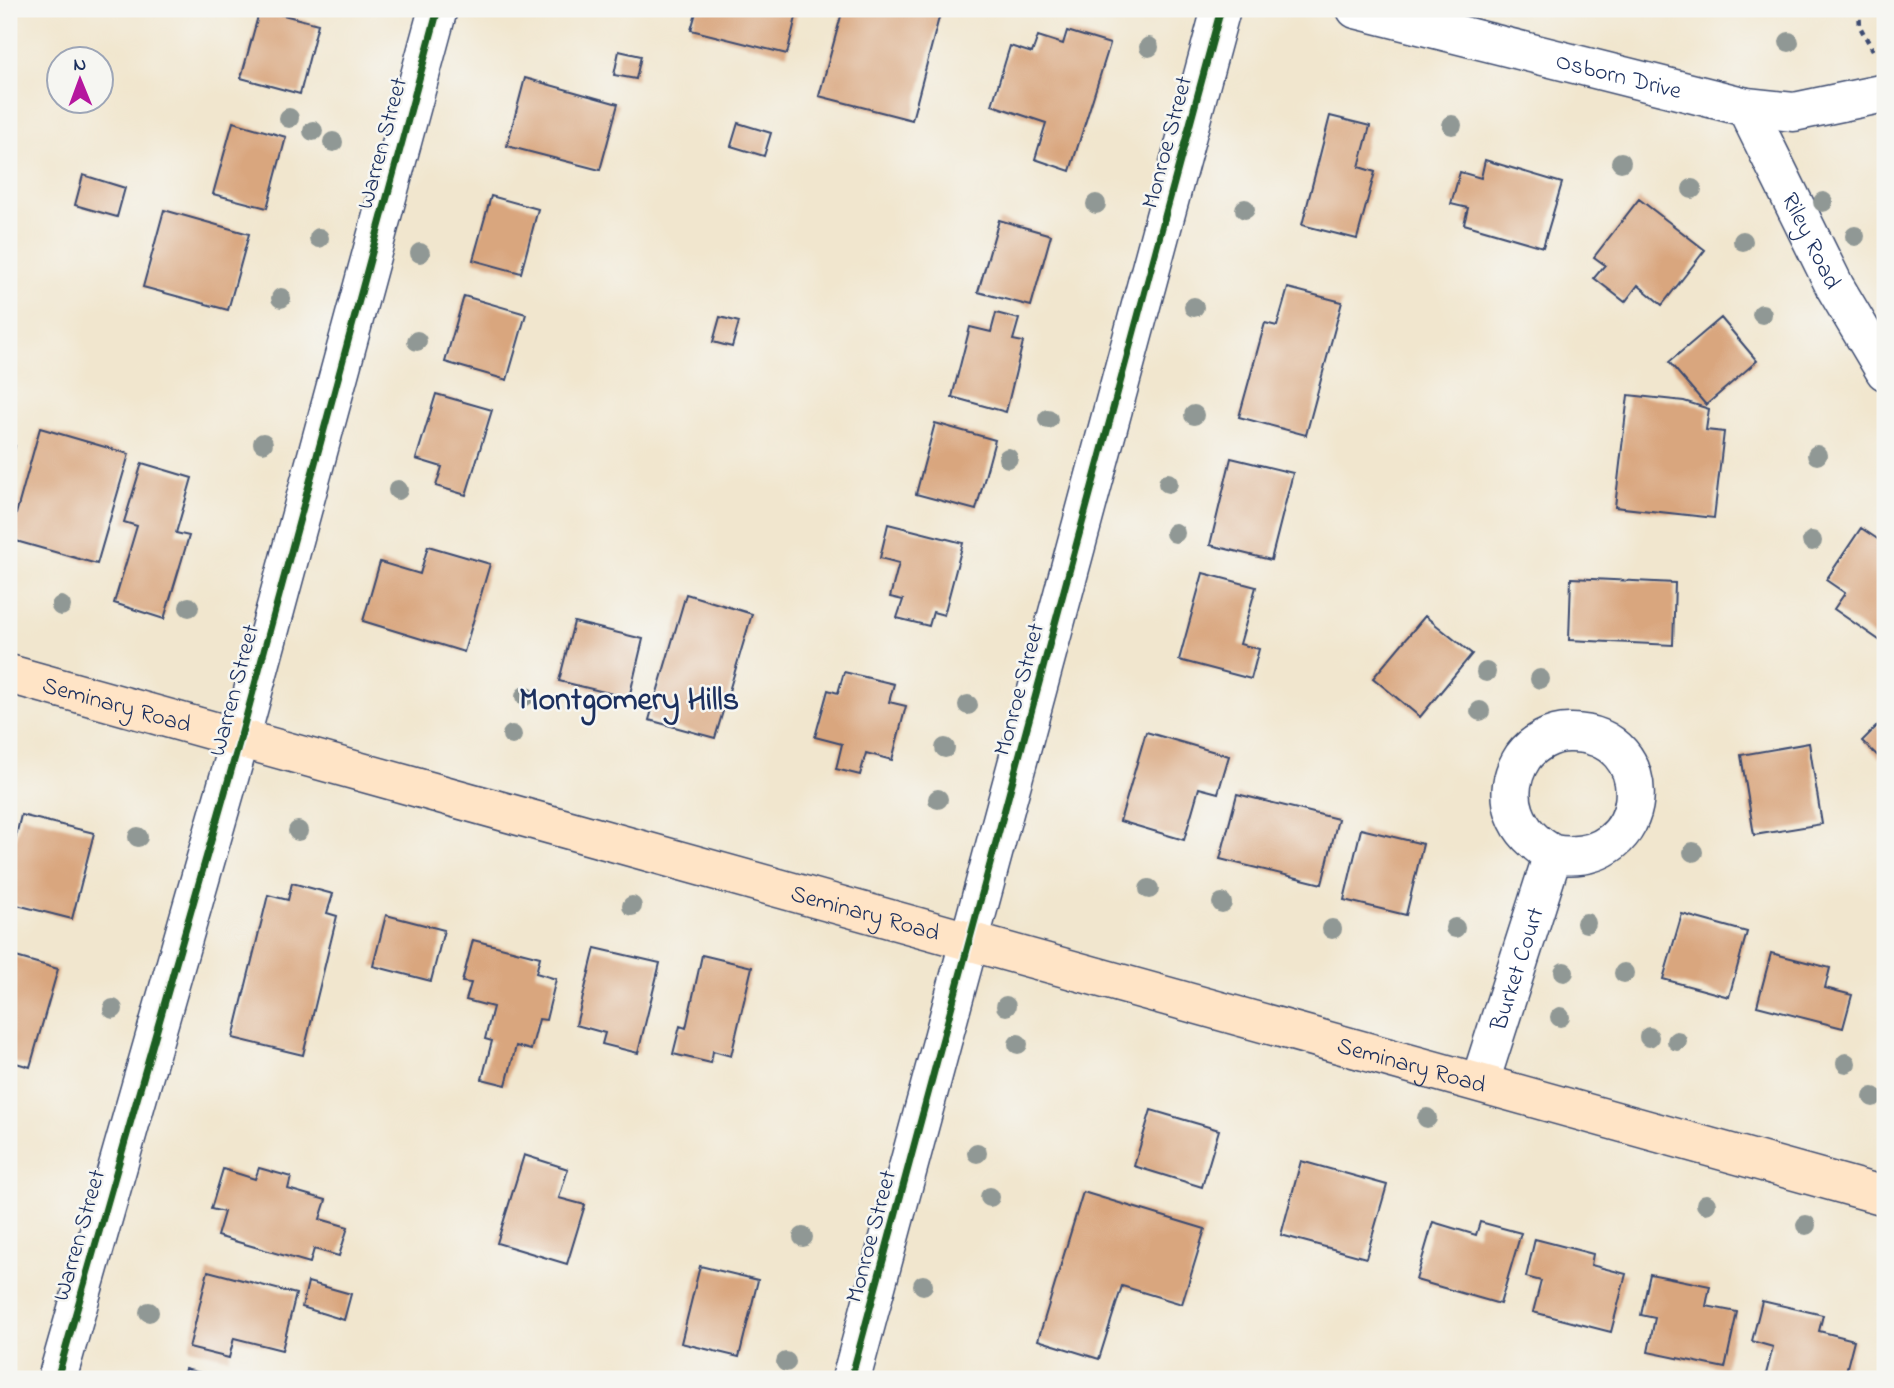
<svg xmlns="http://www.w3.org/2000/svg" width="1894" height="1388" viewBox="0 0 1894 1388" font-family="'Indie Flower',sans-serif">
	<rect width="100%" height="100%" fill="#f6f6f2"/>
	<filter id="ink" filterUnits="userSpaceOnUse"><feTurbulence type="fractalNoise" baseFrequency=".0143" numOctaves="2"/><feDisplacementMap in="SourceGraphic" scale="14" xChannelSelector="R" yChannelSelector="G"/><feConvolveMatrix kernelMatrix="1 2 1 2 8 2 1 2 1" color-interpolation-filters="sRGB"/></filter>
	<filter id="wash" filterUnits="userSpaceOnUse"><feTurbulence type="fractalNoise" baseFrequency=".00686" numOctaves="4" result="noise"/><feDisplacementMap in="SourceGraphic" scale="28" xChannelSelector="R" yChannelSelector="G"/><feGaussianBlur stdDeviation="1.57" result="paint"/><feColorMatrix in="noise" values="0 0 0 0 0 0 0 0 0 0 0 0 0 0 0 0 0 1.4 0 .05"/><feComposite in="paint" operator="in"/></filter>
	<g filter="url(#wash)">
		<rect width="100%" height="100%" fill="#f1e6ce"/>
		<g id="blocks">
			<path fill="#d9a67e" d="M 260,9 L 318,24 L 300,94 L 241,78 Z
				M 697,9 L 798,9 L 787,54 L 691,30 Z
				M 843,9 L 941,10 L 912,120 L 819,96 Z
				M 1067,31 L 1110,44 L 1070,171 L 1035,159 L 1046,123 L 992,105 L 1010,46 L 1032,53 L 1038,36 L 1063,44 Z
				M 619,51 L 641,56 L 636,79 L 614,75 Z
				M 525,78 L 618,104 L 600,170 L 507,146 Z
				M 1330,116 L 1370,126 L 1359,167 L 1375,172 L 1357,239 L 1302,225 Z
				M 233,122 L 286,137 L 267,208 L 213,194 Z
				M 738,123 L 771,133 L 764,156 L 731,146 Z
				M 1485,160 L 1562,183 L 1543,247 L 1464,224 L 1468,208 L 1451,204 L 1460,172 L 1481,178 Z
				M 83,175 L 125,188 L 117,217 L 75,205 Z
				M 491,196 L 538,209 L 521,273 L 473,260 Z
				M 1639,199 L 1705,250 L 1662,305 L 1638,285 L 1625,302 L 1594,278 L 1605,265 L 1594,257 Z
				M 164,210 L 249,234 L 228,310 L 143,287 Z
				M 999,220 L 1051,235 L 1031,306 L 978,292 Z
				M 1288,288 L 1342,302 L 1306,435 L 1239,417 L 1265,323 L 1277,326 Z
				M 464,296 L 526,314 L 507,380 L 445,362 Z
				M 996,313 L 1019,319 L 1013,340 L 1023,342 L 1006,412 L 952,397 L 970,327 L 991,332 Z
				M 720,317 L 739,322 L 732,347 L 713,342 Z
				M 1721,318 L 1757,361 L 1706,405 L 1669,362 Z
				M 436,394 L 492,410 L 466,495 L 436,486 L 442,467 L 416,459 Z
				M 1628,395 L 1684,401 L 1709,409 L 1706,430 L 1724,432 L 1714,518 L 1615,507 Z
				M 935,423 L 995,440 L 976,510 L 916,494 Z
				M 40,428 L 129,454 L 97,564 L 9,539 Z
				M 9,444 L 15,446 L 10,466 L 9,466 Z
				M 1231,458 L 1293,473 L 1271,560 L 1210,545 Z
				M 142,463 L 192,478 L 176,533 L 189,536 L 164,619 L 114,603 L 137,526 L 124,522 Z
				M 888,524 L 963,543 L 944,615 L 933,612 L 929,626 L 897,618 L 903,600 L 890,597 L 899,563 L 880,558 Z
				M 1861,528 L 1885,544 L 1885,644 L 1834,609 L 1845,593 L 1826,580 Z
				M 428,546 L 490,564 L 464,652 L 363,621 L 380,562 L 420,574 Z
				M 1203,573 L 1256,587 L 1240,644 L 1259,649 L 1251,679 L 1179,660 Z
				M 1571,578 L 1675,583 L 1673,645 L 1569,640 Z
				M 686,594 L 752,614 L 715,738 L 649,720 Z
				M 1425,616 L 1472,654 L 1420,717 L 1373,678 Z
				M 574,622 L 643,639 L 629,698 L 559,681 Z
				M 844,672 L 894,684 L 889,702 L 906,706 L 892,760 L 866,753 L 860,775 L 836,769 L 842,744 L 815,737 L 828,690 L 838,693 Z
				M 1878,725 L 1885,733 L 1885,752 L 1880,758 L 1862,741 Z
				M 1146,732 L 1229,756 L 1218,793 L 1199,788 L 1184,840 L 1120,821 Z
				M 1809,743 L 1822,824 L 1754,835 L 1741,755 Z
				M 1237,794 L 1338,819 L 1322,884 L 1220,859 Z
				M 21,815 L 94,833 L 72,919 L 9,903 L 9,865 Z
				M 1361,829 L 1423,844 L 1406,915 L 1344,900 Z
				M 292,883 L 333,894 L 327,913 L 337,916 L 303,1055 L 233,1038 L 268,895 L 288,900 Z
				M 1682,914 L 1747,932 L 1729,997 L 1663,979 Z
				M 386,915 L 444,930 L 431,981 L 373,966 Z
				M 473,940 L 540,957 L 536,973 L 556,979 L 546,1020 L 539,1019 L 531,1050 L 516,1046 L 506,1085 L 482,1079 L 492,1041 L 485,1039 L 493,1007 L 466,1000 L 471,983 L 462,982 Z
				M 595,948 L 660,963 L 638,1053 L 602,1044 L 605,1033 L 576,1025 Z
				M 1771,953 L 1830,968 L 1825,988 L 1852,995 L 1843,1028 L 1757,1006 Z
				M 9,955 L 58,969 L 30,1067 L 9,1061 Z
				M 702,955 L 752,967 L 731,1056 L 713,1051 L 711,1063 L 673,1054 L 680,1026 L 686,1028 Z
				M 1151,1110 L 1219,1130 L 1202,1187 L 1134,1166 Z
				M 524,1155 L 568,1169 L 559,1198 L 585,1205 L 567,1264 L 497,1243 Z
				M 1301,1161 L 1387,1185 L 1366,1258 L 1281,1235 Z
				M 259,1168 L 291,1177 L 288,1189 L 326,1200 L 320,1219 L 348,1227 L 339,1256 L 314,1249 L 310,1263 L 217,1236 L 224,1212 L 211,1209 L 223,1169 L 255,1179 Z
				M 1083,1192 L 1205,1229 L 1182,1304 L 1122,1286 L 1099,1359 L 1038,1340 Z
				M 1433,1222 L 1476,1235 L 1480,1222 L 1521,1233 L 1500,1304 L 1416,1280 Z
				M 1535,1239 L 1593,1254 L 1591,1265 L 1626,1274 L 1611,1332 L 1533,1312 L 1541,1281 L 1526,1277 Z
				M 700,1266 L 758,1280 L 739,1357 L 681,1343 Z
				M 208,1271 L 296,1294 L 282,1350 L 234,1338 L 229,1358 L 189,1348 Z
				M 1650,1274 L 1710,1286 L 1706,1306 L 1737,1312 L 1725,1368 L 1648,1352 L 1655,1318 L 1641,1315 Z
				M 308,1282 L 351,1294 L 344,1320 L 302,1307 Z
				M 1762,1301 L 1823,1315 L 1819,1331 L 1854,1340 L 1844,1379 L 1791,1379 L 1766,1374 L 1773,1347 L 1752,1341 Z
				M 185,1369 L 221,1378 L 221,1379 L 182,1379 Z"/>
		</g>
	</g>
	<g filter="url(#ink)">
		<use href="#blocks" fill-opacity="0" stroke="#3b4a6f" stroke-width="2"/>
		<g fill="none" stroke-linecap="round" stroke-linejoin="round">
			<g stroke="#3b4a6f" stroke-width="41">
				<g id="street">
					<path id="s1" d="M 1356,9 L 1746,107 L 1794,112 L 1885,93"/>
					<path id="s2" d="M 1746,107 L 1835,287 L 1885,371"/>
					<path id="s3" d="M 1480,1082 L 1553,854 C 1516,835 1498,795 1523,757 C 1533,743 1552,733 1569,733 C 1663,731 1655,871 1553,854"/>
					<path d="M 57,1379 L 241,736 L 438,9"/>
					<path d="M 851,1379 L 1221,9"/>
				</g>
			</g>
			<g stroke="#3b4a6f" stroke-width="41">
				<g id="secondary">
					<path id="s4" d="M 9,674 L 1885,1196"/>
				</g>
			</g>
			<path stroke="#3b4a6f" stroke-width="4.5" stroke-dasharray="5 5" stroke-linecap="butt" d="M 1859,9 L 1860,27 L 1873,50"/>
			<use href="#street" stroke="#fff" stroke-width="38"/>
			<use href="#secondary" stroke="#ffe4c6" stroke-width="38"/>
			<g stroke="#f6f6f2" stroke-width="11">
				<path id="cycleway" d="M 57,1379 L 241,736 L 438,9
					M 851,1379 L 1221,9"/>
			</g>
			<use href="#cycleway" stroke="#1b5e20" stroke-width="7"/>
		</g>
		<g fill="#909895">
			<circle cx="1789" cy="42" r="10"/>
			<circle cx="1149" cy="47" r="10"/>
			<circle cx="289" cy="118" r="10"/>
			<circle cx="1452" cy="125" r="10"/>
			<circle cx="313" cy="131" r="10"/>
			<circle cx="333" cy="142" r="10"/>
			<circle cx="1621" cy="162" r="10"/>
			<circle cx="1692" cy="189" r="10"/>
			<circle cx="1823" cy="202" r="10"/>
			<circle cx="1096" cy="204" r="10"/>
			<circle cx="1245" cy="209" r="10"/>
			<circle cx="1855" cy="236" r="10"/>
			<circle cx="319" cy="238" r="10"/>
			<circle cx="1743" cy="241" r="10"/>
			<circle cx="420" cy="253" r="10"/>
			<circle cx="281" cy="298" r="10"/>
			<circle cx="1194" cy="307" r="10"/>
			<circle cx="1762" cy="314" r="10"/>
			<circle cx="417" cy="341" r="10"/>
			<circle cx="1194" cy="415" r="10"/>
			<circle cx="1048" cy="419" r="10"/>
			<circle cx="263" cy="443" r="10"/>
			<circle cx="1817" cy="455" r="10"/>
			<circle cx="1008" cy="458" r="10"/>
			<circle cx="1168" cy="483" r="10"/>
			<circle cx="398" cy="490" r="10"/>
			<circle cx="1175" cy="533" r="10"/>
			<circle cx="1812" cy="541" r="10"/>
			<circle cx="61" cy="606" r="10"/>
			<circle cx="189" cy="607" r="10"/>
			<circle cx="1486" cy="672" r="10"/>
			<circle cx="1540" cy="679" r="10"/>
			<circle cx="525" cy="696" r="10"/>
			<circle cx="968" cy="705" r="10"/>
			<circle cx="1480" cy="711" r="10"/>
			<circle cx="512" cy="735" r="10"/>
			<circle cx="945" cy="748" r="10"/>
			<circle cx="938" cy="799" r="10"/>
			<circle cx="298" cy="831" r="10"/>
			<circle cx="138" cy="837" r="10"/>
			<circle cx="1693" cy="852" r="10"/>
			<circle cx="1149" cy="889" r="10"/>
			<circle cx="1222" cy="903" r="10"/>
			<circle cx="632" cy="906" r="10"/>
			<circle cx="1586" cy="923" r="10"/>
			<circle cx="1455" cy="928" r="10"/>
			<circle cx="1332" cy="929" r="10"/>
			<circle cx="1564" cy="972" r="10"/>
			<circle cx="1624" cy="973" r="10"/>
			<circle cx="1006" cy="1006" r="10"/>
			<circle cx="113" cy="1009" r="10"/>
			<circle cx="1560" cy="1017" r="10"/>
			<circle cx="1649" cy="1037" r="10"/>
			<circle cx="1677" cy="1041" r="10"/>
			<circle cx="1018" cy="1044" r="10"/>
			<circle cx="1846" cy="1063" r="10"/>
			<circle cx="1873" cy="1097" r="10"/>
			<circle cx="1427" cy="1118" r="10"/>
			<circle cx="977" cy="1153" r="10"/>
			<circle cx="990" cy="1197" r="10"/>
			<circle cx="1706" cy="1204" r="10"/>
			<circle cx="1806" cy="1225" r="10"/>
			<circle cx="803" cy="1237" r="10"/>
			<circle cx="923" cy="1285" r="10"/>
			<circle cx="149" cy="1312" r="10"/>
			<circle cx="786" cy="1362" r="10"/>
		</g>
	</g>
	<g text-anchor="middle" stroke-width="5" stroke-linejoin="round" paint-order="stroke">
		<g font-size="24" fill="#1b2f5e" stroke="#f6f6f2">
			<text dy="8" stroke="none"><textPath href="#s1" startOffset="271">Osborn Drive</textPath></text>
			<text transform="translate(1166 142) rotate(-75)" y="8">Monroe Street</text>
			<text transform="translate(381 143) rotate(-75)" y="8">Warren Street</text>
			<text dy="8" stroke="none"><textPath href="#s2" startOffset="149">Riley Road</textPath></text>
			<text transform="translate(1018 689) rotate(-75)" y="8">Monroe Street</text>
			<text transform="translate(233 690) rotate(-75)" y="8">Warren Street</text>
			<text dy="8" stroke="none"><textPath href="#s4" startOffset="112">Seminary Road</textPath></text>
			<text dy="8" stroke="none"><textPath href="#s4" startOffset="889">Seminary Road</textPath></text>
			<text dy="8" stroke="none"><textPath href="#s3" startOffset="119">Burket Court</textPath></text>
			<text dy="8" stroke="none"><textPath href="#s4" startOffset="1456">Seminary Road</textPath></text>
			<text transform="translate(78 1235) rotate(-74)" y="8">Warren Street</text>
			<text transform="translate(870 1236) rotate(-75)" y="8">Monroe Street</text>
		</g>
		<g font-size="32" font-weight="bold" fill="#1b2f5e" stroke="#f6f6f2">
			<text x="629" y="709">Montgomery Hills</text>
		</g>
	</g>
	<rect width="1894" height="1388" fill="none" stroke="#f6f6f2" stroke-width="35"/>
	<g transform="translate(80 80) rotate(359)"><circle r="33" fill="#f6f6f2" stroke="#9ea6b7" stroke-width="2"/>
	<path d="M0-5L12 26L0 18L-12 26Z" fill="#b5179e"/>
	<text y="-10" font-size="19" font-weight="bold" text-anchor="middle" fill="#1b2f5e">N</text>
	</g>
</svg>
